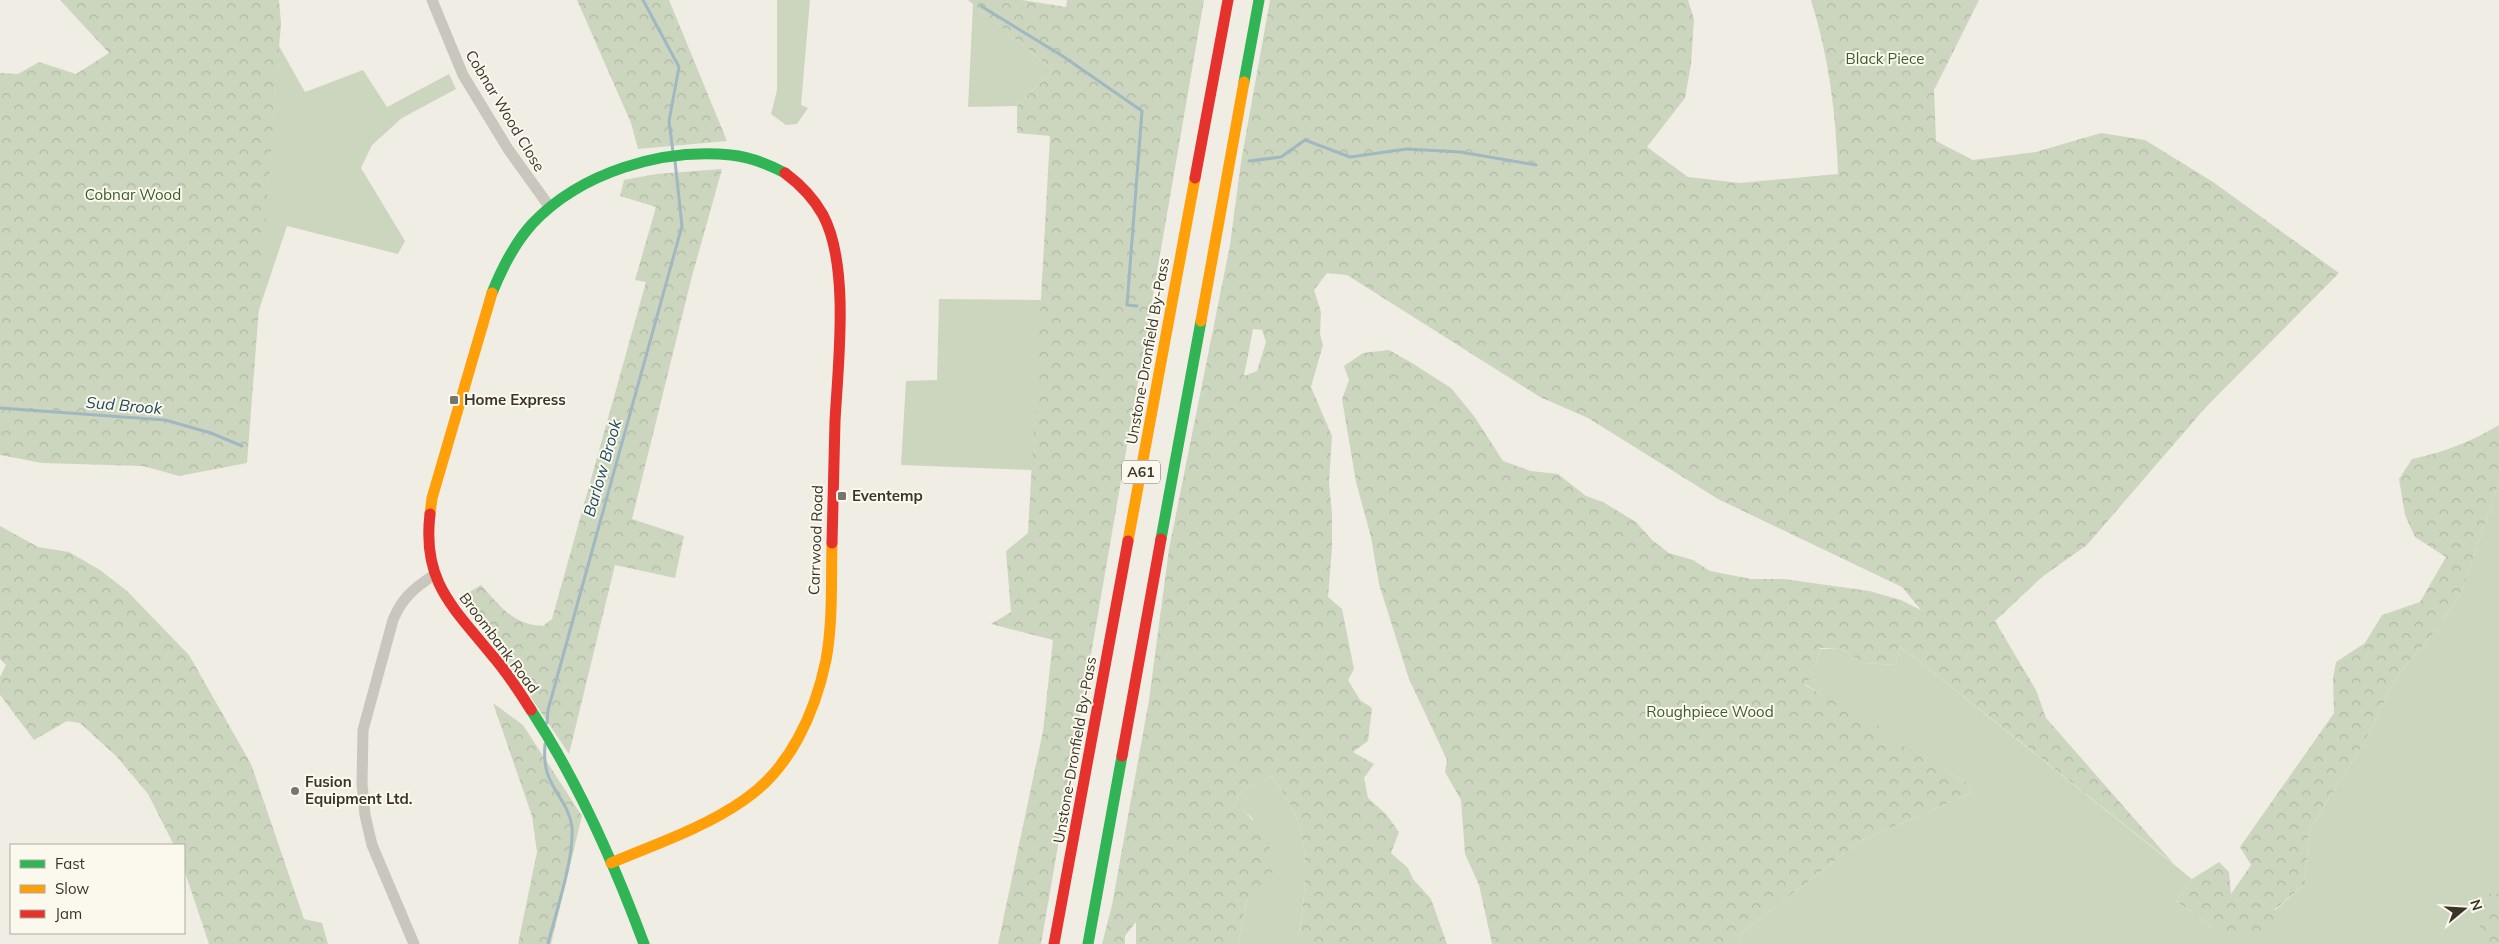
<svg xmlns="http://www.w3.org/2000/svg" width="2499" height="944" viewBox="0 0 2499 944" font-family="Mulish,sans-serif">
	<defs>
		<pattern id="forest-crowns" width="20" height="18" patternUnits="userSpaceOnUse" patternTransform="scale(1.25)"><rect width="20" height="18" fill="#ccd6be"/><path d="M2 6a3 3 0 1 1 6 0M12 15a3 3 0 1 1 6 0" fill="none" stroke="#b0b8a3"/></pattern>
	</defs>
	<rect width="100%" height="100%" fill="#f0ede4"/>
	<path fill="#ccd6be" d="M 777,0 L 810,0 L 801,105 L 808,108 L 797,124 L 786,125 L 771,114 L 777,90 Z
		M 973,4 L 1053,70 L 1017,106 L 968,107 Z
		M 279,46 L 305,92 L 363,70 L 387,107 L 449,74 L 456,89 L 402,118 L 372,145 L 361,168 L 405,241 L 398,254 L 287,226 L 258,313 Z
		M 939,299 L 1042,300 L 1032,470 L 901,465 L 906,381 L 937,380 Z
		M 2499,482 L 2499,944 L 1737,944 L 1742,933 L 1860,841 L 1971,793 L 1966,782 L 1902,746 L 1805,684 L 1815,670 L 1820,649 L 1840,648 L 1864,663 L 1896,665 L 1900,646 L 2192,879 L 2176,901 L 2212,927 L 2275,910 L 2305,884 L 2309,830 L 2364,743 L 2397,676 L 2437,629 L 2462,591 Z
		M 1272,776 C 1280,789 1292,804 1297,819 C 1311,858 1304,905 1297,944 L 1238,944 L 1247,898 L 1253,819 L 1239,806 L 1237,798 L 1246,788 Z"/>
	<path fill="url(#forest-crowns)" fill-rule="evenodd" d="M 60,0 L 279,0 L 281,23 L 247,463 L 179,476 L 143,466 L 42,463 L 0,455 L 0,73 L 18,74 L 39,62 L 76,74 L 109,53 Z
		M 577,0 L 669,0 L 727,141 L 638,149 L 631,123 Z
		M 968,0 L 1022,0 L 1066,7 L 1067,0 L 1204,0 L 1041,944 L 998,944 L 1043,731 L 1053,640 L 991,624 L 1011,612 L 1006,551 L 1028,533 L 1050,136 L 1017,133 L 1017,106 L 1053,70 Z
		M 1270,0 L 1688,0 L 1694,19 L 1691,64 L 1685,98 L 1647,147 L 1688,177 L 1740,183 L 1838,174 C 1836,114 1829,57 1811,0 L 1979,0 L 1934,90 L 1936,141 L 1973,160 L 2036,152 L 2101,133 L 2145,140 L 2213,182 L 2339,273 L 2205,408 L 2087,545 L 2042,577 L 1995,621 L 2036,690 L 2046,718 L 2174,864 L 1900,646 L 1896,665 L 1864,663 L 1840,648 L 1820,648 L 1815,670 L 1805,685 L 1884,729 L 1888,737 L 1966,782 L 1971,793 L 1860,841 L 1742,933 L 1737,944 L 1492,944 L 1479,885 L 1465,854 L 1461,800 L 1445,772 L 1447,760 L 1409,679 L 1379,584 L 1371,537 L 1356,482 L 1342,399 L 1349,380 L 1344,366 L 1363,353 L 1389,350 L 1412,363 L 1451,388 L 1474,416 L 1503,461 L 1531,471 L 1558,474 L 1586,496 L 1603,502 L 1636,522 L 1652,540 L 1669,553 L 1693,560 L 1710,571 L 1751,579 L 1784,579 L 1869,591 L 1901,600 L 1921,610 L 1902,587 L 1718,499 L 1588,418 L 1540,397 L 1347,275 L 1327,273 L 1314,290 L 1321,312 L 1320,334 L 1323,345 L 1311,387 L 1332,436 L 1329,483 L 1332,514 L 1332,548 L 1328,597 L 1342,609 L 1354,669 L 1348,680 L 1360,700 L 1372,708 L 1368,741 L 1353,752 L 1374,764 L 1364,778 L 1368,798 L 1386,814 L 1399,832 L 1391,853 L 1408,868 L 1413,879 L 1431,899 L 1447,944 L 1297,944 C 1304,905 1311,858 1297,819 C 1292,804 1280,789 1272,776 L 1246,788 L 1237,798 C 1239,810 1260,824 1267,839 C 1272,851 1272,870 1273,883 L 1247,898 L 1238,944 L 1136,944 L 1136,922 L 1125,936 L 1125,944 L 1102,944 L 1112,905 L 1149,700 L 1169,549 L 1230,245 L 1241,162 ZM 1253,329 L 1262,330 L 1266,342 L 1257,371 L 1244,376 Z
		M 722,169 L 691,280 L 632,519 L 684,536 L 675,578 L 615,565 L 569,754 L 510,666 L 458,599 L 481,585 C 500,606 513,625 543,626 L 552,619 L 646,282 L 635,280 L 656,207 L 620,196 L 624,180 L 656,174 Z
		M 2499,425 L 2499,482 L 2462,591 L 2437,629 L 2397,676 L 2364,743 L 2309,830 L 2305,884 L 2275,909 L 2275,933 L 2240,935 L 2212,927 L 2176,901 L 2192,879 L 2219,862 L 2229,872 L 2231,894 L 2251,865 L 2240,847 L 2334,713 L 2333,678 L 2336,662 L 2365,643 L 2382,615 L 2420,602 L 2446,557 L 2415,537 L 2405,515 L 2399,479 L 2412,459 C 2444,452 2471,442 2499,425 Z
		M 0,526 L 38,547 L 69,552 L 100,570 L 127,591 L 189,655 L 251,764 L 304,919 L 322,923 L 328,944 L 209,944 L 184,869 L 184,845 L 174,845 L 148,794 L 117,757 L 80,723 L 67,721 L 34,740 L 0,695 L 0,677 L 6,665 L 0,659 Z
		M 493,703 L 523,725 L 582,816 L 551,944 L 518,944 L 537,852 L 532,816 Z
		M 2485,894 L 2499,894 L 2499,944 L 2477,944 Z"/>
	<g fill="none" stroke-linecap="round" stroke-linejoin="round">
		<path stroke="#a0b8c2" stroke-width="3" d="M 643,0 L 679,67 L 669,121 L 673,152
			M 981,6 L 1064,57 L 1142,111 L 1127,305 L 1137,306
			M 1249,161 L 1281,157 L 1305,140 L 1350,157 L 1407,149 L 1460,152 L 1536,165
			M 0,408 L 165,420 L 211,433 L 242,446
			M 547,723 L 548,710 L 682,226 L 675,161
			M 545,744 C 544,756 545,771 551,782 C 558,797 570,809 572,827 C 574,860 556,911 548,944"/>
		<path stroke="#c9c6bd" stroke-width="11" d="M 432,0 L 463,75 L 508,149 L 549,206
			M 414,944 L 372,845 L 365,815 L 362,784 L 363,730 L 393,620 C 402,598 414,588 434,575"/>
		<path stroke="#30b455" stroke-width="11" d="M 1244,82 L 1259,0
			M 492,293 C 502,268 514,244 532,224 C 581,172 662,148 731,155 C 751,157 768,164 785,173
			M 1161,539 L 1201,321
			M 531,710 C 579,783 614,863 644,944
			M 1088,944 L 1122,756"/>
		<path stroke="#ff9f0a" stroke-width="11" d="M 1201,321 L 1244,82
			M 430,514 L 432,498 L 492,293
			M 1128,541 L 1195,178
			M 611,863 C 656,844 704,828 744,800 C 790,769 815,713 826,660 C 833,622 831,581 832,543"/>
		<path stroke="#e5322d" stroke-width="11" d="M 785,173 C 801,185 813,197 823,215 C 850,266 838,364 835,421 C 834,462 833,502 832,543
			M 1195,178 L 1228,0
			M 430,514 C 422,581 452,606 491,654 C 506,671 519,691 531,710
			M 1122,756 L 1161,539
			M 1054,944 L 1128,541"/>
	</g>
	<g fill="#7a756c" stroke="#fbf9ed" stroke-width="2">
		<rect x="449" y="395" width="10" height="10" rx="2.5"/>
		<rect x="837" y="491" width="10" height="10" rx="2.5"/>
		<circle cx="295" cy="791" r="5"/>
	</g>
	<g text-anchor="middle" stroke-width="4" stroke-linejoin="round" paint-order="stroke">
		<rect fill="#fbf9ed" stroke="#756f65" stroke-width="1" x="1122" y="460.5" width="38" height="23" rx="4"/>
		<g font-size="14" font-weight="bold" fill="#3b342b">
			<text x="1141" y="477">A61</text>
		</g>
		<g font-size="15" fill="#3d5a2d" stroke="#fbf9ed">
			<text x="1885" y="64">Black Piece</text>
			<text x="133" y="200">Cobnar Wood</text>
			<text x="1710" y="717">Roughpiece Wood</text>
		</g>
		<g font-size="15" fill="#3b342b" stroke="#fbf9ed">
			<text transform="translate(505 111) rotate(59)" y="5">Cobnar Wood Close</text>
			<text transform="translate(1148 351) rotate(-80)" y="5">Unstone-Dronfield By-Pass</text>
			<text transform="translate(816 540) rotate(-88)" y="5">Carrwood Road</text>
			<text transform="translate(499 643) rotate(53)" y="5">Broombank Road</text>
			<text transform="translate(1075 750) rotate(-80)" y="5">Unstone-Dronfield By-Pass</text>
		</g>
		<g font-size="15" font-weight="bold" fill="#3b342b" stroke="#fbf9ed" text-anchor="start">
			<text x="464" y="405">Home Express</text>
			<text x="852" y="501">Eventemp</text>
			<text x="305" y="787">Fusion<tspan x="305" dy="17">Equipment Ltd.</tspan></text>
		</g>
		<g font-size="16" font-style="italic" fill="#1e495f" stroke="#fbf9ed">
			<text transform="translate(124 405) rotate(5)" y="6">Sud Brook</text>
			<text transform="translate(602 468) rotate(-74)" y="6">Barlow Brook</text>
		</g>
	</g>
	<rect x="10" y="844" width="175" height="90" fill="#fbf9ed" stroke="#aeaa9f"/>
	<rect x="20" y="860" width="25" height="8" fill="#30b455" stroke="#aeaa9f"/>
	<text x="55" y="869" font-size="15" fill="#3b342b">Fast</text>
	<rect x="20" y="885" width="25" height="8" fill="#ff9f0a" stroke="#aeaa9f"/>
	<text x="55" y="894" font-size="15" fill="#3b342b">Slow</text>
	<rect x="20" y="910" width="25" height="8" fill="#e5322d" stroke="#aeaa9f"/>
	<text x="55" y="919" font-size="15" fill="#3b342b">Jam</text>
	<g transform="translate(2464 909) rotate(72)" stroke="#fbf9ed" stroke-width="4" paint-order="stroke">
	<path d="M0-4L9 19L0 12L-9 19Z" fill="#3b342b"/>
	<text y="-8" font-size="14" font-weight="bold" text-anchor="middle" fill="#3b342b">N</text>
	</g>
</svg>
